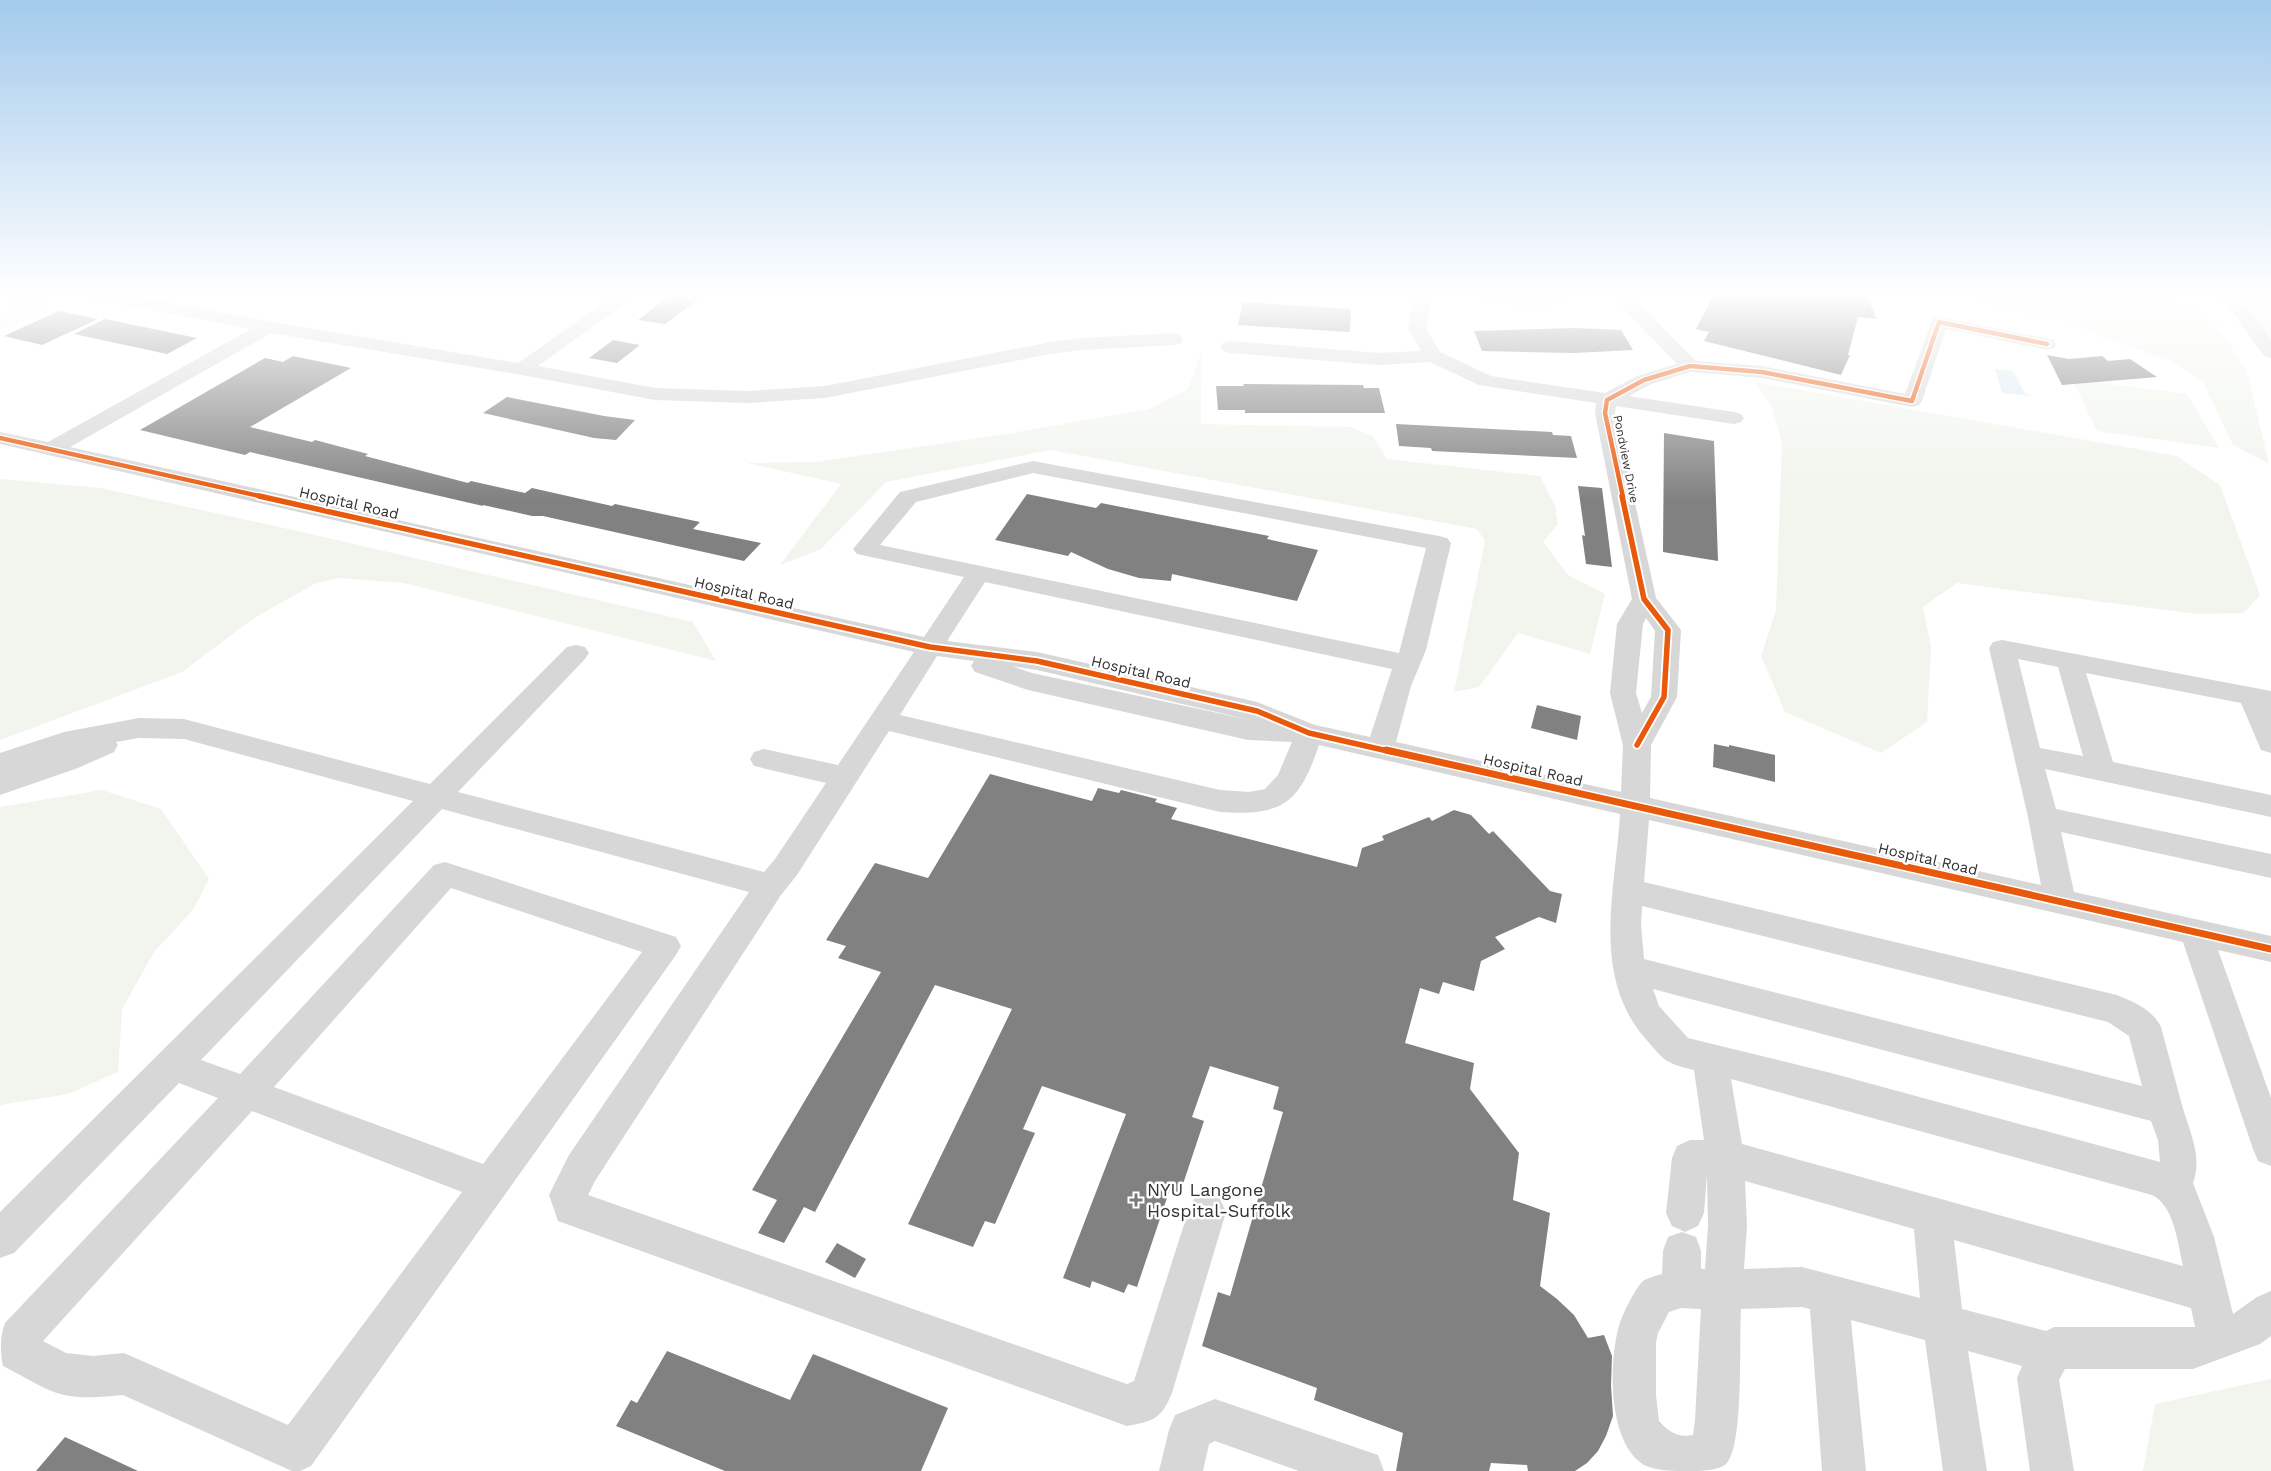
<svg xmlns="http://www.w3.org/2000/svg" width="2271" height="1471" viewBox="0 0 2271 1471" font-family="'Work Sans',sans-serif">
	<rect width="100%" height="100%" fill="#fff"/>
	<path fill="#f1f5ed" d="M 0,294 L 32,294 L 59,302 L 0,330 L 0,316 L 11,310 L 0,300 Z
		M 1249,294 L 1377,294 L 1394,298 L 1385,302 Z
		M 1917,294 L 2134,294 L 2169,298 L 2196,308 L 2216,324 L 2246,369 L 2269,464 L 2233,445 L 2203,382 L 2171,361 L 2107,339 L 2066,322 L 1986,304 Z
		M 2226,294 L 2271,294 L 2271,339 Z
		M 1202,350 L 1201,424 L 1351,427 L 1373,437 L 1387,459 L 1540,476 L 1555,506 L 1558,524 L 1543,542 L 1568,575 L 1605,594 L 1590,654 L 1518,633 L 1479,687 L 1454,692 L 1485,541 L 1477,529 L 1051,450 L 886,482 L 821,549 L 780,565 L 841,484 L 747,463 L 816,462 L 1012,433 L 1149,409 L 1188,389 Z
		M 2072,379 L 2187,394 L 2219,448 L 2097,431 Z
		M 1755,382 L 2177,456 L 2220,485 L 2260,595 L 2244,613 L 2197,614 L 1957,583 L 1923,607 L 1931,647 L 1927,722 L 1881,753 L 1785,712 L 1761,656 L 1776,610 L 1782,443 L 1772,407 Z
		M 0,479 L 101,488 L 315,535 L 693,622 L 716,661 L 404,583 L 340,578 L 316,583 L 254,618 L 182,672 L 0,740 Z
		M 102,790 L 161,809 L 209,879 L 193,910 L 154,952 L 122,1009 L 118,1072 L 68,1094 L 0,1105 L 0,807 Z
		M 2271,1379 L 2271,1471 L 2143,1471 L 2155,1404 Z"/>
	<path fill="#ddebf3" d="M 1468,294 L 1571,294 L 1572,295 L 1571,299 L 1542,307 L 1515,306 L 1473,299 L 1466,297 Z
		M 1995,369 L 2013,371 L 2025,393 L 2032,396 L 2002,393 Z"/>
	<path fill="#818181" d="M 672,294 L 706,294 L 665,324 L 638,320 Z
		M 1714,294 L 1841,294 L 1867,297 L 1877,319 L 1858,317 L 1848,355 L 1850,355 L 1841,375 L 1704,341 L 1709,332 L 1696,329 Z
		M 1243,302 L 1351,309 L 1350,330 L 1349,332 L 1238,325 Z
		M 59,311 L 98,319 L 42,345 L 4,336 Z
		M 105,319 L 197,338 L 167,354 L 74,334 Z
		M 1574,328 L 1621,330 L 1633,350 L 1574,353 L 1482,351 L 1474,331 Z
		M 613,340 L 640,345 L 617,363 L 589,358 Z
		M 2047,355 L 2069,359 L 2102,356 L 2108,361 L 2130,359 L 2157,377 L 2062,385 Z
		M 293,356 L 351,368 L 250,427 L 312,442 L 315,440 L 368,454 L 365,456 L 468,483 L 471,481 L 525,493 L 532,488 L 612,506 L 615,504 L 700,522 L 693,529 L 761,543 L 744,561 L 543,516 L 532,516 L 483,505 L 483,506 L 250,452 L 245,455 L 140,430 L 265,358 L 283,362 Z
		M 1243,384 L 1363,385 L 1364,388 L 1379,388 L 1385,413 L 1245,413 L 1245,410 L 1218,410 L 1216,386 L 1244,386 Z
		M 507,397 L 604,416 L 635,420 L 616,440 L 594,438 L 483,413 Z
		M 1396,424 L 1552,432 L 1553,435 L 1571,436 L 1577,458 L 1432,451 L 1431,448 L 1399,446 Z
		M 1664,433 L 1714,441 L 1718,561 L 1663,552 Z
		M 1578,486 L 1602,488 L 1612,567 L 1586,564 L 1582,535 L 1585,536 Z
		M 1027,494 L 1096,508 L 1101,503 L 1269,536 L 1267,539 L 1318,550 L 1297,601 L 1172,574 L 1171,581 L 1139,578 L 1108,569 L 1071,552 L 1068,556 L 995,540 Z
		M 1537,705 L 1581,716 L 1577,740 L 1531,728 Z
		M 1714,744 L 1729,747 L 1729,745 L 1775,755 L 1775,782 L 1713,767 Z
		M 990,774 L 1092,801 L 1098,788 L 1119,793 L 1121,790 L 1157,799 L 1155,802 L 1177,808 L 1171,819 L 1357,867 L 1362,848 L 1384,840 L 1382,836 L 1429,817 L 1432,821 L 1454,810 L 1471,815 L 1489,834 L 1493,831 L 1550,891 L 1562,894 L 1556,923 L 1539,917 L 1495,937 L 1505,949 L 1481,961 L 1474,991 L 1443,982 L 1439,994 L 1420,988 L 1405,1043 L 1474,1063 L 1470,1089 L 1519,1153 L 1513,1200 L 1550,1213 L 1540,1286 L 1557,1299 L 1574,1315 L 1588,1338 L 1604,1335 L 1612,1356 L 1611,1386 L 1613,1416 L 1606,1436 L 1598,1451 L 1587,1463 L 1575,1471 L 1528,1471 L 1527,1465 L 1491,1463 L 1489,1471 L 1396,1471 L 1403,1433 L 1314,1400 L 1317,1388 L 1202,1346 L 1218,1292 L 1230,1296 L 1283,1112 L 1273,1109 L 1279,1087 L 1210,1066 L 1192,1117 L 1204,1121 L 1180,1193 L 1170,1189 L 1137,1287 L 1128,1284 L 1124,1293 L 1092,1281 L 1090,1288 L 1063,1278 L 1126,1114 L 1042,1086 L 1023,1129 L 1035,1133 L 995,1224 L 985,1221 L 973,1247 L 908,1224 L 1012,1009 L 935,985 L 815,1212 L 804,1207 L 784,1243 L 758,1233 L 777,1200 L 752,1190 L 881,972 L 838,958 L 846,946 L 826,940 L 875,863 L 928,878 Z
		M 837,1243 L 866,1259 L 855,1278 L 825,1262 Z
		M 667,1351 L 790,1400 L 813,1354 L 948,1408 L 921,1471 L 725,1471 L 616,1426 L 631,1400 L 637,1403 Z
		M 65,1437 L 138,1471 L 36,1471 Z"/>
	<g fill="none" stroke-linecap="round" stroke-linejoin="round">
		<path fill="#d7d7d7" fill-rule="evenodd" d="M 86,294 L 124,294 L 268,321 L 518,363 L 617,294 L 638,294 L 538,366 L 655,388 L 748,391 L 825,386 L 1050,342 L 1081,338 L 1174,333 L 1181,335 L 1183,339 L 1181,343 L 1174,345 L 1081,350 L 1050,354 L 825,398 L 748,403 L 655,400 L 522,375 L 271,333 L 70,447 L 924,637 L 964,577 L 857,554 L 853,549 L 900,492 L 1033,461 L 1439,536 L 1447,538 L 1451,543 L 1426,650 L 1411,686 L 1396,742 L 1621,792 L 1623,745 L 1610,693 L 1617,624 L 1632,599 L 1595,413 L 1596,403 L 1479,385 L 1430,362 L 1380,365 L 1230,353 L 1223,351 L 1221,347 L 1223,343 L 1230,341 L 1380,353 L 1421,351 L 1408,328 L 1414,294 L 1432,294 L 1426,328 L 1440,352 L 1491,376 L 1605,393 L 1637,376 L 1677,364 L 1610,294 L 1629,294 L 1696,361 L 1762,366 L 1905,394 L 1933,318 L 1939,317 L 2054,340 L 2056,344 L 2054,348 L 2047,350 L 1946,329 L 1922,401 L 1919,405 L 1912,407 L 1762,378 L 1691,372 L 1651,384 L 1629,396 L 1734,412 L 1741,414 L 1744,418 L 1741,422 L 1734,424 L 1616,406 L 1615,413 L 1656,598 L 1681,630 L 1677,697 L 1651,745 L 1650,798 L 2041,885 L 2028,817 L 1989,648 L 1993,642 L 2002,640 L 2271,691 L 2271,753 L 2261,750 L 2241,703 L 2086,673 L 2113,762 L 2271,795 L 2271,817 L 2045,769 L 2056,809 L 2271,854 L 2271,878 L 2061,832 L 2074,892 L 2271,936 L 2271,962 L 2218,950 L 2271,1098 L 2271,1166 L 2258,1161 L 2253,1149 L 2183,942 L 1649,820 L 1644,882 L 2117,995 C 2134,1002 2153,1010 2161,1027 C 2168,1053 2175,1079 2182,1105 C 2189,1131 2203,1156 2193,1183 L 2214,1237 L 2233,1314 L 2257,1297 L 2271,1291 L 2271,1336 L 2260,1344 L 2193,1369 L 2065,1369 L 2059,1380 L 2074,1471 L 2030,1471 L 2017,1378 L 2022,1366 L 1968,1351 L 1987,1471 L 1943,1471 L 1925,1340 L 1851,1320 L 1866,1471 L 1822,1471 L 1810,1309 L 1802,1307 L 1741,1309 C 1739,1340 1744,1443 1727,1463 C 1719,1471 1700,1471 1688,1471 C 1673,1471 1657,1471 1644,1465 C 1609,1444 1609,1370 1617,1334 C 1620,1318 1631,1296 1641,1283 C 1645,1278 1656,1276 1662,1274 L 1663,1251 L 1668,1237 L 1682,1232 L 1696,1237 L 1701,1251 L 1701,1269 L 1705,1269 L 1708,1226 L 1707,1175 L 1704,1213 L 1698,1226 L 1685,1232 L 1672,1226 L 1666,1213 L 1672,1158 L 1677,1146 L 1690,1140 L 1704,1140 L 1694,1070 C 1664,1063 1664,1060 1645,1038 C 1590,975 1616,888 1620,814 L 1319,745 C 1299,804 1283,816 1220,812 L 889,731 L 797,875 L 781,895 L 595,1181 L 588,1195 L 1127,1384 L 1134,1381 L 1188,1212 L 1194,1199 L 1207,1193 L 1220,1199 L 1226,1212 L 1172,1393 C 1161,1419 1154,1421 1127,1426 L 558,1221 L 549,1195 L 569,1155 L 749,892 L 442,809 L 201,1060 L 240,1074 L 434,865 L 445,862 L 676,937 L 681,946 L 676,955 L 311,1466 L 300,1471 L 292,1471 L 123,1395 C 103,1397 83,1399 64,1395 C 43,1390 22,1375 3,1366 C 0,1352 0,1336 5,1323 L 218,1098 L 179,1083 L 14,1253 L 0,1258 L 0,1212 L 413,801 L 184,739 L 139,738 L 116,742 L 118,745 L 114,752 L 78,768 L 0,795 L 0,753 L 64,732 L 139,718 L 184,719 L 430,784 L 567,647 L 576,645 L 585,647 L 589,653 L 585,659 L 458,792 L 764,872 L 775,859 L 826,783 L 754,766 L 750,759 L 754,752 L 764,749 L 838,765 L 914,652 L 0,444 L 0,432 L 48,442 L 251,329 L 95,299 L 89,298 ZM 1033,473 L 1426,548 L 1399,653 L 880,545 L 916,502 ZM 985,582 L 1392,669 L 1370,737 L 1315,725 L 1257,702 L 1037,652 L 947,641 ZM 1646,618 L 1655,631 L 1651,697 L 1642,713 L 1636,693 L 1643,624 ZM 937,656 L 974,661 L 971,666 L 975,672 L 1028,690 L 1248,740 L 1292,742 L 1278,775 L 1265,789 L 1249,792 L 1220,790 L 900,715 ZM 2018,659 L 2058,667 L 2083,756 L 2040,748 ZM 1012,666 L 1037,670 L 1255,721 L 1032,673 ZM 451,888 L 642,952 L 483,1164 L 274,1087 ZM 1642,906 L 2108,1022 L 2129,1036 L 2142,1086 L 1644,959 L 1641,925 ZM 1653,989 L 2151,1121 L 2158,1140 L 2160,1162 L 1831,1073 L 1688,1038 L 1659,1006 ZM 1731,1079 L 2152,1195 C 2174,1205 2178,1244 2183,1266 L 1742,1144 ZM 252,1111 L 462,1192 L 288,1425 L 124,1353 L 93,1356 L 66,1353 L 43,1341 ZM 1745,1181 L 1914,1229 L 1920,1298 L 1802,1267 L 1744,1269 L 1747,1226 ZM 1954,1240 L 2191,1308 L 2195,1327 L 2054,1327 L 2046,1331 L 1962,1309 ZM 1681,1308 L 1701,1309 L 1695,1420 L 1693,1435 C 1678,1438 1669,1432 1659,1421 L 1656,1395 L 1656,1343 L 1658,1333 L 1669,1312 Z
			M 2215,294 L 2234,294 L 2246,306 L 2271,339 L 2271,358 L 2264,356 L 2234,314 Z
			M 1215,1399 L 1378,1455 L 1384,1471 L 1299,1471 L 1215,1441 L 1209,1444 L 1203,1471 L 1159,1471 L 1169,1430 L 1175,1415 Z"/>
		<g stroke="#fff" stroke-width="7">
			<path id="cycleway-far2" d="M 0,438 L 264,497
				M 1623,497 L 1605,413 L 1607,400 L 1644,380 L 1690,366 L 1762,372 L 1912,401 L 1939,322 L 2047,344"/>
		</g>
		<g stroke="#fff" stroke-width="9">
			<path id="cycleway-far1" d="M 259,496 L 930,647 L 1037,661 L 1257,711 L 1309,733 L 1392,752
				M 1622,496 L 1644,599 L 1668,630 L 1664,697 L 1637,745"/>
		</g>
		<g stroke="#fff" stroke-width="10">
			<path id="cycleway" d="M 1386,750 L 2271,949"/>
		</g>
		<use href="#cycleway-far2" stroke="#e8590c" stroke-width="4.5"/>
		<use href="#cycleway-far1" stroke="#e8590c" stroke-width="5.5"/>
		<use href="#cycleway" stroke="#e8590c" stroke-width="7"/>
	</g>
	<linearGradient id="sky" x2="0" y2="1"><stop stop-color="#a3caec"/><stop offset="0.59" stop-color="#fff"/><stop offset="1" stop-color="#fff" stop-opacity="0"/></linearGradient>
	<rect width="2271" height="500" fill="url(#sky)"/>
	<path fill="#7a7a7a" stroke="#fff" stroke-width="2" d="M1133.5 1192.5h5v5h5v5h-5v5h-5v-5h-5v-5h5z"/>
	<g text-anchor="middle" stroke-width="5" stroke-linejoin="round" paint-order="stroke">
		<g font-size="12" fill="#333" stroke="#fff">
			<text transform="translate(1626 459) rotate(79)" y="4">Pondview Drive</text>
		</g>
		<g font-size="15" fill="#333" stroke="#fff">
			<text transform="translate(349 503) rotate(13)" y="5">Hospital Road</text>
			<text transform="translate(744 593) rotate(13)" y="5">Hospital Road</text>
			<text transform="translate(1141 672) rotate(13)" y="5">Hospital Road</text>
			<text transform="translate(1533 770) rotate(13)" y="5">Hospital Road</text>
			<text transform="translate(1928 859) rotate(13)" y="5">Hospital Road</text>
		</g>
		<g font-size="18" fill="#333" stroke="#fff" text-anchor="start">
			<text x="1147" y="1196">NYU Langone<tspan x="1147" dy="21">Hospital-Suffolk</tspan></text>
		</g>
	</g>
</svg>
